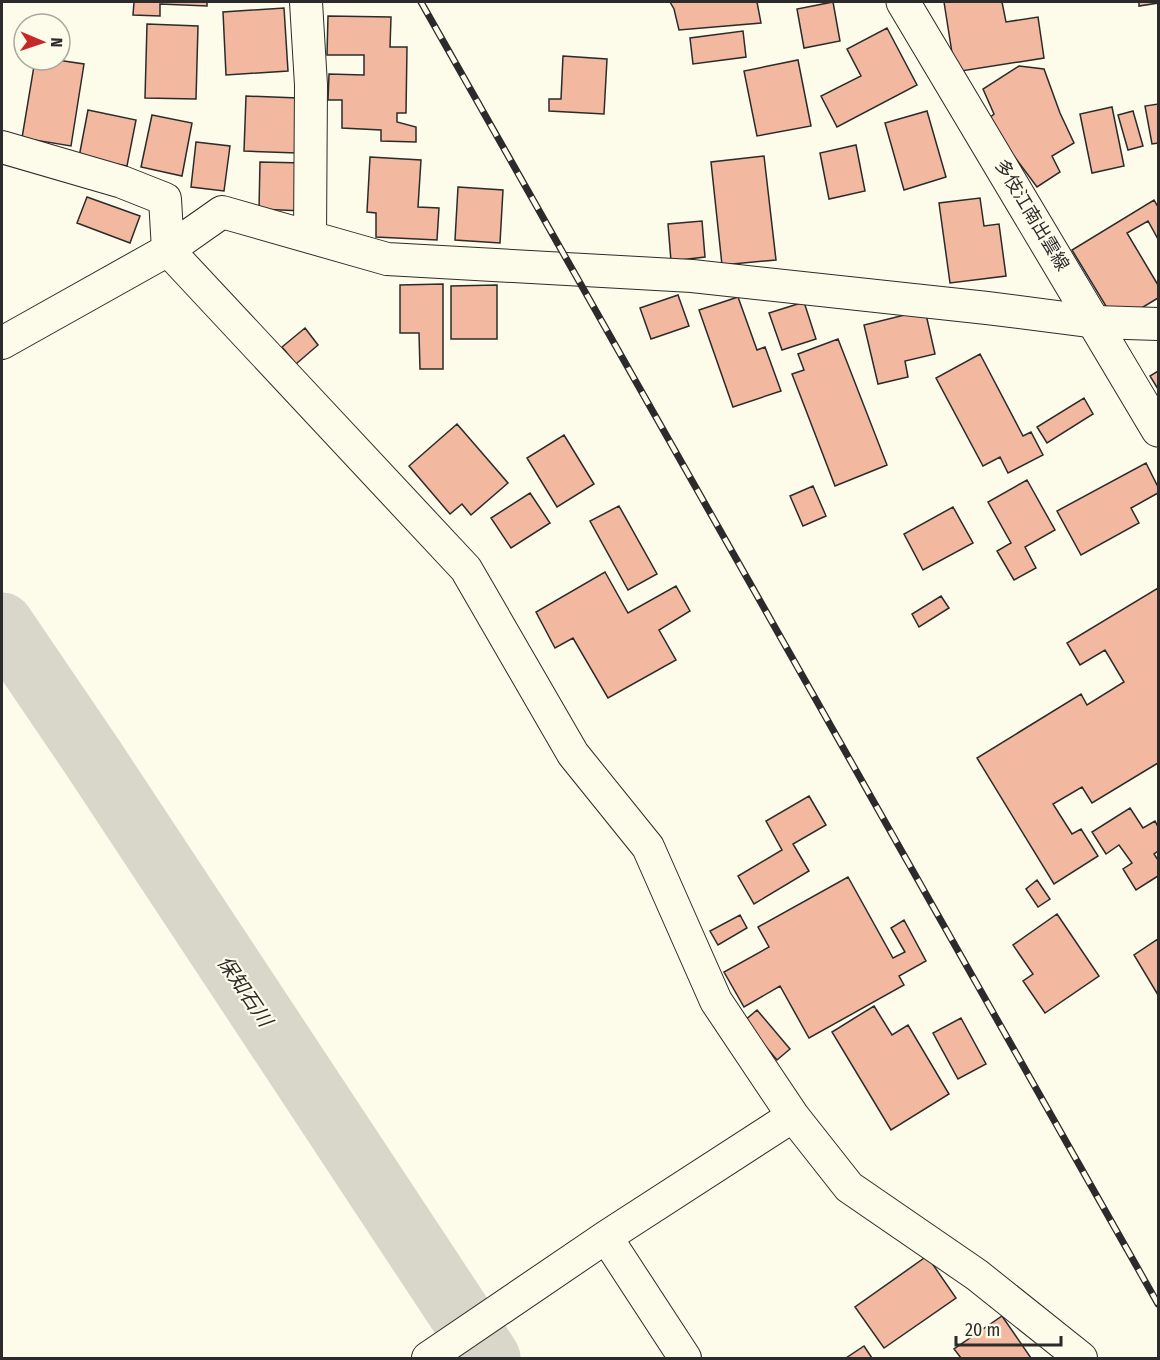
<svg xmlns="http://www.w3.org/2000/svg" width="1160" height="1360" viewBox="0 0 1160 1360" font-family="'Fira Sans Condensed','Noto Sans JP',sans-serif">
	<rect width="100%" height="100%" fill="#fdfbea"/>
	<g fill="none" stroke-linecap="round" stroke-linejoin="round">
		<path stroke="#d8d7c9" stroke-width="63" d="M 2,624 L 93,758 L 489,1358"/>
	</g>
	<path fill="#f2b8a0" stroke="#2b2b2b" stroke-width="1.5" d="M 134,2 L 207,2 L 207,6 L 160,4 L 160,16 L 133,15 Z
		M 670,2 L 757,2 L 761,23 L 679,30 L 674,9 Z
		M 833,2 L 840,41 L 804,48 L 797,9 Z
		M 944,2 L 1002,2 L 1006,22 L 1038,17 L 1044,58 L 955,72 Z
		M 1139,2 L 1158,2 L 1158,3 L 1139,6 Z
		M 284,8 L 288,71 L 226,75 L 223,12 Z
		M 328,16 L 391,17 L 390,47 L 407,47 L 406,113 L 397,113 L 397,122 L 416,127 L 416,142 L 381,141 L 381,130 L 342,128 L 342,100 L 328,100 L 329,74 L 364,75 L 364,55 L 327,55 Z
		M 147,24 L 198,26 L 196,99 L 145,98 Z
		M 887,28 L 917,85 L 837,127 L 821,96 L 861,76 L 847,49 Z
		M 743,31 L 746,57 L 693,64 L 690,38 Z
		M 563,56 L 607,59 L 604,114 L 549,111 L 549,99 L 561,99 Z
		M 35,60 L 57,60 L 84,64 L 71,146 L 22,138 Z
		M 798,60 L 811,126 L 757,136 L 744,71 Z
		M 1019,66 L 1044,69 L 1060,113 L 1074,143 L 1052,156 L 1060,172 L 1037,187 L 987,120 L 994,114 L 983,89 Z
		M 246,96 L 298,98 L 297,153 L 244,151 Z
		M 1158,104 L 1158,143 L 1152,144 L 1145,106 Z
		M 1112,107 L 1124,166 L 1092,173 L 1080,114 Z
		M 88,110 L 136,120 L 127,166 L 79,157 Z
		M 927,111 L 946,177 L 904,190 L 885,123 Z
		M 1133,111 L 1143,146 L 1128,150 L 1118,115 Z
		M 152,115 L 192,123 L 182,176 L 141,167 Z
		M 196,142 L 230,146 L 224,191 L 191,187 Z
		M 856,145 L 865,191 L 829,199 L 820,153 Z
		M 764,156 L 776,260 L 722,265 L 711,162 Z
		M 370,157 L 421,160 L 418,207 L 439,208 L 437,240 L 376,237 L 376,213 L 367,212 Z
		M 260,162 L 304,163 L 303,211 L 259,209 Z
		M 458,187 L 503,190 L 500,243 L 455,240 Z
		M 87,197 L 140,216 L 130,243 L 77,223 Z
		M 980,198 L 984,226 L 999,224 L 1006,276 L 950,283 L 939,203 Z
		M 1154,200 L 1158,207 L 1158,239 L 1148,221 L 1127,233 L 1158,285 L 1158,298 L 1130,315 L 1112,316 L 1072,250 Z
		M 702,221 L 705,257 L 671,261 L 668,224 Z
		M 443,284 L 443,369 L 420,369 L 419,333 L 400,333 L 400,285 Z
		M 497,285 L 497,339 L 451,339 L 451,286 Z
		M 678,295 L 689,326 L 651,339 L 640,308 Z
		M 738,297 L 757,350 L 765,347 L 781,391 L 733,407 L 699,310 Z
		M 804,302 L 816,339 L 782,350 L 769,313 Z
		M 925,310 L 935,354 L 905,361 L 908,377 L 878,384 L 864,325 Z
		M 305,328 L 318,345 L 296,364 L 282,347 Z
		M 838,339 L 887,465 L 835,486 L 792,374 L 804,370 L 798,354 Z
		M 980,354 L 1023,436 L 1031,432 L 1043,455 L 1008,473 L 1000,457 L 983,466 L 936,378 Z
		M 1158,371 L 1158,389 L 1150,376 Z
		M 1084,398 L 1093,414 L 1047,443 L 1037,427 Z
		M 457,424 L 508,483 L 471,515 L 462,504 L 450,514 L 409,466 Z
		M 564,435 L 594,484 L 557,507 L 527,458 Z
		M 1146,463 L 1158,487 L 1158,493 L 1131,508 L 1139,523 L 1081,555 L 1057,511 Z
		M 1027,480 L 1055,530 L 1025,547 L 1036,568 L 1014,580 L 997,551 L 1011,543 L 988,502 Z
		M 813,486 L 826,516 L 803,526 L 790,496 Z
		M 530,493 L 550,523 L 511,548 L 491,518 Z
		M 619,506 L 657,574 L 628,590 L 590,521 Z
		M 953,507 L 973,543 L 923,570 L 904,534 Z
		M 605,572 L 628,613 L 676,586 L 690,611 L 659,630 L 676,660 L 608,698 L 573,638 L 555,648 L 536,612 Z
		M 1158,588 L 1158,763 L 1092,803 L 1082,787 L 1053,804 L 1072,834 L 1081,829 L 1098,856 L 1054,884 L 977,758 L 1081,694 L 1087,705 L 1124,682 L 1105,650 L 1080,665 L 1067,643 Z
		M 941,596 L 949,608 L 919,627 L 912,614 Z
		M 809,796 L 826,825 L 793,844 L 809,871 L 754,904 L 738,876 L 782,850 L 766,821 Z
		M 1130,808 L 1143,828 L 1155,821 L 1158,827 L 1158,851 L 1154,854 L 1158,860 L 1158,876 L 1136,890 L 1123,869 L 1132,863 L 1119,845 L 1106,854 L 1092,832 Z
		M 848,877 L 893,958 L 905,952 L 891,928 L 904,920 L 926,961 L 899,976 L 904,985 L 809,1038 L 780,986 L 744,1007 L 724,972 L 769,947 L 758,927 Z
		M 1037,880 L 1050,899 L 1038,907 L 1026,889 Z
		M 1057,914 L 1099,976 L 1045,1013 L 1023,981 L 1033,974 L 1013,945 Z
		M 740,915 L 747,928 L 718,945 L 710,931 Z
		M 1158,939 L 1158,995 L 1134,955 Z
		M 874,1006 L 892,1035 L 908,1025 L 949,1094 L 891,1130 L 832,1032 Z
		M 757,1010 L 790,1049 L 777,1060 L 744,1021 Z
		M 961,1018 L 986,1064 L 958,1079 L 933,1033 Z
		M 927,1256 L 956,1298 L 884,1348 L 855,1307 Z
		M 1002,1316 L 1031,1358 L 961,1358 L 954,1349 Z
		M 864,1346 L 872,1358 L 846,1358 Z"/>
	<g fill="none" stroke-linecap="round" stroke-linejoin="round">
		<g stroke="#2b2b2b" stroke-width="34">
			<path id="minor" d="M 306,2 L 311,85 L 310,237
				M 2,147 L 122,182 L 165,199 L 168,250 L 466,569 L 573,754 L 648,847 L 716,1001 L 793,1116 L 849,1187 L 977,1275 L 1081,1358
				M 2,343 L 168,250 L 222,212 L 387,259 L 692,276 L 987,308 L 1096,322 L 1158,324
				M 606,1237 L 685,1358
				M 428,1358 L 606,1237 L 793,1116"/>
		</g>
		<g stroke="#2b2b2b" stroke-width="35">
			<path id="secondary" d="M 903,2 L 1158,430"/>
		</g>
		<use href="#minor" stroke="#fdfbea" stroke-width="32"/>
		<use href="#secondary" stroke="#fdfbea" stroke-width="33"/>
		<g stroke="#2b2b2b" stroke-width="7">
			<path id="rail" d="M 421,2 L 1158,1304"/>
		</g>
		<use href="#rail" stroke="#fdfbea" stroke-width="4.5" stroke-dasharray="14" stroke-linecap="butt"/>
	</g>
	<g text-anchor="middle" stroke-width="4.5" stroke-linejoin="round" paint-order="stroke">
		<g font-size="18" fill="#2b2b2b" stroke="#fdfbea">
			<text transform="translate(1032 215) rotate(59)" y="6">多伎江南出雲線</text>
		</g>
		<g font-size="20" font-style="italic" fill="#2b2b2b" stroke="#fdfbea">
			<text transform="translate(245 991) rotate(56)" y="7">保知石川</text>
		</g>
	</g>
	<rect width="1160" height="1360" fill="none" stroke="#2b2b2b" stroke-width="6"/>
	<g transform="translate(42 42) rotate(92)"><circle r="28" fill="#fdfbea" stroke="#a9a89e" stroke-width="1.5"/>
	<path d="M0-4.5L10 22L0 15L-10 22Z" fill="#c62828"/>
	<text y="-9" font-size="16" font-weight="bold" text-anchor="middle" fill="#2b2b2b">N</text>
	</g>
	<path d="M956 1336v9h105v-9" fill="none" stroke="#2b2b2b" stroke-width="3"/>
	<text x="965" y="1336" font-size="18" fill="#2b2b2b" stroke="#fdfbea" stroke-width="4.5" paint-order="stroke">20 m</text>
</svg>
